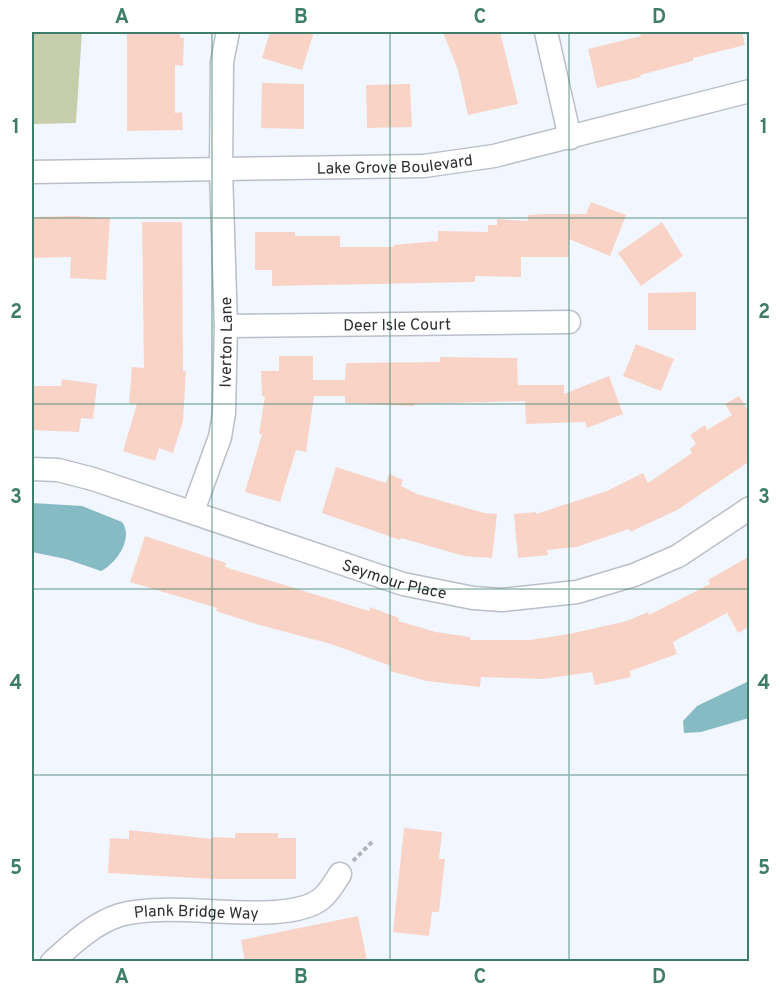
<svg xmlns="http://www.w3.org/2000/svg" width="781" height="993" viewBox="0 0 781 993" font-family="Overpass,sans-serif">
	<rect width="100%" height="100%" fill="#f1f6ff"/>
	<path fill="#c7ceab" d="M 32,32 L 82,32 L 76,123 L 32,124 Z"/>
	<path fill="#86bbc4" d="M 32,503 L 82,506 L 122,522 C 134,538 116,564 101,571 L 66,559 L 32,552 Z
		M 749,681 L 749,718 L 701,732 L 684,733 L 683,721 L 697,706 Z"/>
	<path fill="#f9d4c6" d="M 127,32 L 180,32 L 180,37 L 184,38 L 183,66 L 175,65 L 175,113 L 182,112 L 183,130 L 127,131 Z
		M 270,32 L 314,32 L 302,70 L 262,58 Z
		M 443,32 L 500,32 L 518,104 L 468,115 L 458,70 Z
		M 640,32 L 742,32 L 745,45 L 693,58 L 693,61 L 640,75 L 641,77 L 597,88 L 588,49 L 641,36 Z
		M 262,83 L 304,84 L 304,129 L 261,128 Z
		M 410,84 L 412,127 L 367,128 L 366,85 Z
		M 591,202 L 626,215 L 610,256 L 569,239 L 569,257 L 521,257 L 521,277 L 475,276 L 475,282 L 272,286 L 272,270 L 255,270 L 255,232 L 295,232 L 295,236 L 340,236 L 340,247 L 394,247 L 394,245 L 438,241 L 438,231 L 488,232 L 488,225 L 497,225 L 497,219 L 528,221 L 528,215 L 543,214 L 586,214 Z
		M 74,216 L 110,218 L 106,280 L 70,278 L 71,257 L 32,258 L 32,217 Z
		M 142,222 L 182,222 L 183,371 L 186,371 L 183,421 L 173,453 L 159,448 L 155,461 L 123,451 L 137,404 L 129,403 L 132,367 L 144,368 Z
		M 662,222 L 683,256 L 641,286 L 618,253 Z
		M 696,292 L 696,330 L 648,330 L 648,293 Z
		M 636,344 L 674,359 L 661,391 L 623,376 Z
		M 279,356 L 313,356 L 313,380 L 345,380 L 346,363 L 440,362 L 440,357 L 517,358 L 518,385 L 564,385 L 564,394 L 609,376 L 623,414 L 587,428 L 585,422 L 526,424 L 525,401 L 414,404 L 414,406 L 345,403 L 345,396 L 314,396 L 306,452 L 296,450 L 280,502 L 245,492 L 262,434 L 259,434 L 265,396 L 262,396 L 261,371 L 279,371 Z
		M 62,379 L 97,384 L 93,419 L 81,418 L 79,432 L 32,430 L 32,386 L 61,386 Z
		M 739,396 L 750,413 L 750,461 L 677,510 L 630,532 L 629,529 L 576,547 L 547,550 L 548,555 L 518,558 L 514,514 L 536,512 L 536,514 L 607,491 L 643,473 L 648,483 L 692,453 L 690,449 L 696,444 L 690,435 L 705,425 L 707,430 L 732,415 L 725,404 Z
		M 336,467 L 386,483 L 389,474 L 403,480 L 401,486 L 417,494 L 484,513 L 497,514 L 492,558 L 464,556 L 401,538 L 400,540 L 322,513 Z
		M 145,536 L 226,563 L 225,567 L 369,611 L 370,607 L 399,618 L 398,621 L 436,632 L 470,637 L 470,640 L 530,640 L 569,634 L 627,621 L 648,612 L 649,615 L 710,584 L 708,580 L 750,556 L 750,626 L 738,633 L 727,613 L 673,642 L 677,654 L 630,671 L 631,677 L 595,685 L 592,672 L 543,679 L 481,677 L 480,687 L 427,681 L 390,671 L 391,666 L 331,644 L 256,624 L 216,611 L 217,608 L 130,582 Z
		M 404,828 L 442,832 L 439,859 L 445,859 L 439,912 L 432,912 L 429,936 L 393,932 Z
		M 129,830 L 212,839 L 212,837 L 235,838 L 235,833 L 278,833 L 278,838 L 296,838 L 296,879 L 213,879 L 108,873 L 110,838 L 129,839 Z
		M 358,916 L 367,960 L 245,962 L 241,940 Z"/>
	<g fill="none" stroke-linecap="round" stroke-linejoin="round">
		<g stroke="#b9bfc9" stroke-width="25">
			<g id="minor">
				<path d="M 546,32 L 570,138"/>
				<path id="s1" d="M 32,172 L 424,166 L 494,156 L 750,91"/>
				<path id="s2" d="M 226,326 L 569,322"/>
				<path id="s3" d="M 32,469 L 58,470 L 93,479 L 403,584 L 473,598 L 502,600 L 577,592 L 634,575 L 678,556 L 750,508"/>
				<path id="s4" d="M 193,511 L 220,437 L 224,413 L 226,326 L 221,170 L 222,62 L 228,32"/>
				<path id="s5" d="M 52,962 C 72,944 94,923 120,915 C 173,899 284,928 321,899 C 329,893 335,882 340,874"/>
			</g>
		</g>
		<path stroke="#b1b5bd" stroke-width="4" stroke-dasharray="4.5 3" stroke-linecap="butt" d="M 353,861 L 372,842"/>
		<use href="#minor" stroke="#fff" stroke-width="22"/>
	</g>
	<path fill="none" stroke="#3e7d69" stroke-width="1.5" stroke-opacity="0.55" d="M 212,32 L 212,962M 390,32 L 390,962M 569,32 L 569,962M 32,218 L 750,218M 32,404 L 750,404M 32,589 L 750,589M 32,775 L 750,775"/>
	<g text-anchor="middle" stroke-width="4.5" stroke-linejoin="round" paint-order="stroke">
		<g font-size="16" fill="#2d2f33" stroke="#fff">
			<text dy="6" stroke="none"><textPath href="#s1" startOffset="363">Lake Grove Boulevard</textPath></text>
			<text dy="6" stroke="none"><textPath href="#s2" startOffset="171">Deer Isle Court</textPath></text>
			<text dy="6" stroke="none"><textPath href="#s4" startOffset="174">Iverton Lane</textPath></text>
			<text dy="6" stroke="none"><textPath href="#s3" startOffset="380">Seymour Place</textPath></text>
			<text dy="6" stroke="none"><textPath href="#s5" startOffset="160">Plank Bridge Way</textPath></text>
		</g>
	</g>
	<rect width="781" height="993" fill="none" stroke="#ffffff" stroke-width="66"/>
	<rect x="33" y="33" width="715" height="927" fill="none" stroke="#3e7d69" stroke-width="2"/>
	<g font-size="20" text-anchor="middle" font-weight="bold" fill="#3e7d69">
		<text x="122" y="23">A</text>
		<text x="301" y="23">B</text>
		<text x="480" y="23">C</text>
		<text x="659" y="23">D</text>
		<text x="16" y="133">1</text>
		<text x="764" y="133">1</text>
		<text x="16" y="318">2</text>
		<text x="764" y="318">2</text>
		<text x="16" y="503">3</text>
		<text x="764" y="503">3</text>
		<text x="16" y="689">4</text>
		<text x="764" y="689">4</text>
		<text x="16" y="874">5</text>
		<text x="764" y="874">5</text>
		<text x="122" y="983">A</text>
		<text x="301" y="983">B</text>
		<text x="480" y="983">C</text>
		<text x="659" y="983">D</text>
	</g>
</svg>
